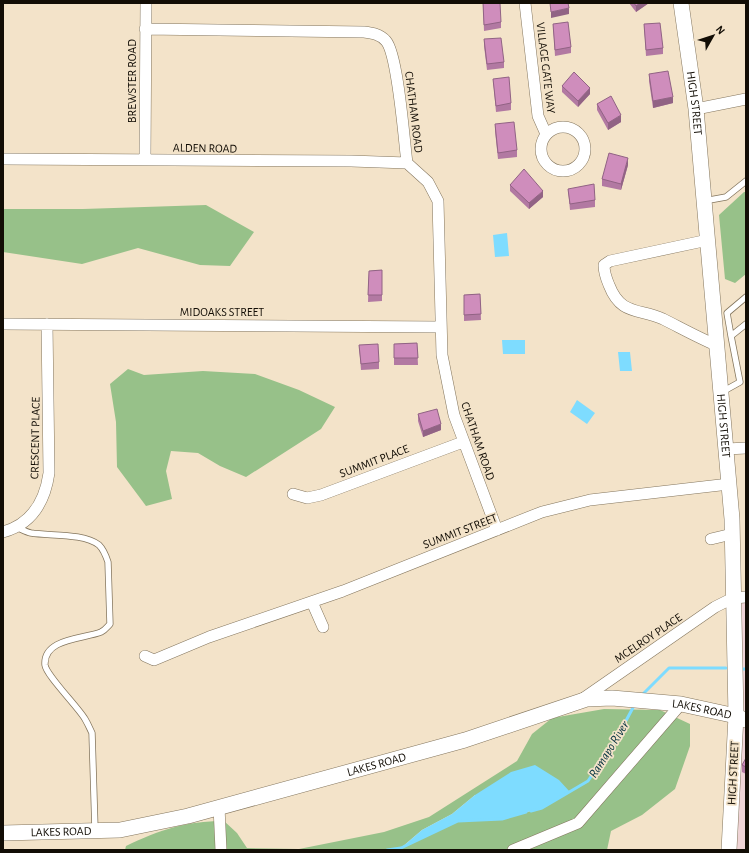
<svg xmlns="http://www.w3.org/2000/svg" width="749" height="853" viewBox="0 0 749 853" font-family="'Alegreya Sans',sans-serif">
	<rect width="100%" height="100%" fill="#f3e3c9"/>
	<path fill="#efd4d6" d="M 746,597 L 746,850 L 729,850 L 733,598 Z"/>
	<path fill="#97c189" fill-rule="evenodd" d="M 744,192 L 746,192 L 746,274 L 735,283 L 725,279 L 719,215 Z
		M 206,205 L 254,232 L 230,266 L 200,265 L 138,248 L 82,264 L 3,252 L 3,209 L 83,209 Z
		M 128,369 L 144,375 L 203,371 L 255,374 L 299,390 L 335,407 L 321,429 L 246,477 L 220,466 L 198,453 L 171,451 L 166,471 L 172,499 L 146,506 L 117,467 L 116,422 L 110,384 Z
		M 604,709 L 660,710 L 690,724 L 690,746 L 675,789 L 642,815 L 611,831 L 607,850 L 125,850 L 126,846 C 160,830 185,821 224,821 L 237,833 L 247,848 L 299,849 L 384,832 L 429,817 L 517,761 L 532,734 L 552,718 ZM 569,792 L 542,808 L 502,819 L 458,821 L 402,847 L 422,830 L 452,814 L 475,795 Z"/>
	<path fill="#7edcff" d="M 507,233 L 509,256 L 495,257 L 493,235 Z
		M 502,340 L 525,340 L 525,354 L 503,354 Z
		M 618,352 L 630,352 L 632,371 L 620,371 Z
		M 577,400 L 595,413 L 587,424 L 570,412 Z
		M 535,765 L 559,780 L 570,792 L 542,808 L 502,819 L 458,821 L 401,848 L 422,830 L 452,814 L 475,795 L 511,772 Z"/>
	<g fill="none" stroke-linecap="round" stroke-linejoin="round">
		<path stroke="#7edcff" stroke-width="3" d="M 743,669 L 746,669
			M 642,695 L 669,668 L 726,668
			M 531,811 L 542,808 L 588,781 L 615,741 L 635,704
			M 387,850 L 401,848 L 458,821 L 502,819 L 526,812"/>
		<g stroke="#84765e" stroke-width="7">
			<path id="lane" d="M 704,201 L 726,197 L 746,181
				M 746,297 L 727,313 L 731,336 L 746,324
				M 722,392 L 740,382 L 731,336
				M 16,527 C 21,529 26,532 31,533 C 50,536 84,533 99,545 C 104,550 106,556 108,562 L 110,624 C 107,627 105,630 101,632 C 84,639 43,638 45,665 C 46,675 78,707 85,719 C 88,724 90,729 92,733 L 95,829"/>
		</g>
		<g stroke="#84765e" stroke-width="12">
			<path id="street" d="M 525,3 L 538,116 L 546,134
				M 145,29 L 364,32 C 372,33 380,34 386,41 C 398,55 404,140 407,163 L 428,182 L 438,201 L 442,355 L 454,415 L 497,530
				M 696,109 L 746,99
				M541 149a22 22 0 1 1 44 0a22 22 0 1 1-44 0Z
				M 3,159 L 351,161 L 407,163
				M 145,160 L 146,3
				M 708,240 L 610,261 L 604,265 C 604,272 606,278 609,285 C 621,316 639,308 663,319 C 681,328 699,338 718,346
				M 3,324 L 440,327
				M 727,449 L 746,448
				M 293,494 L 307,498 L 321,495 L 463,442
				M 3,532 C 32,524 45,501 49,473 L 47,324
				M 711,539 L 732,534
				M 312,602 L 323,627
				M 145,656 L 154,660 L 209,637 L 343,591 L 542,512 L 590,500 L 729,484
				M 581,700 L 715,607 L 733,598 L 746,597
				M 219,807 L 221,850
				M 513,850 L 578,823 L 681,704"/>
		</g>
		<g stroke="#84765e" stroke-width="16">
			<g id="secondary">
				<path id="s1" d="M 681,3 L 696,109 L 732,519 L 736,716 L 729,850"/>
				<path id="s2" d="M 3,833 L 120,830 L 188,816 L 465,740 L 587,699 L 612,698 L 681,704 L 736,716 L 745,720"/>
			</g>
		</g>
		<use href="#lane" stroke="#fff" stroke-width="5.5"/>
		<use href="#street" stroke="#fff" stroke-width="11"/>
		<use href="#secondary" stroke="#fff" stroke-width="15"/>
	</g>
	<path fill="#b279a2" d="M 483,3 L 501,22 L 501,28 L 484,31 Z
		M 629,3 L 649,3 L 636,12 Z
		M 553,24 L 571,47 L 571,53 L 555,56 Z
		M 644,24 L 663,48 L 663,54 L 646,56 Z
		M 484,39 L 504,62 L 504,68 L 487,70 L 484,46 Z
		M 649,74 L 673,103 L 653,108 L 649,81 Z
		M 493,79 L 511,103 L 511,110 L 496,112 Z
		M 562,86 L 590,94 L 578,107 L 562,92 Z
		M 597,104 L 621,122 L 608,130 L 597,110 Z
		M 495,124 L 517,150 L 517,157 L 498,159 L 495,131 Z
		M 628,165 L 621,190 L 602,186 L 602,179 Z
		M 510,185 L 543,197 L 529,209 L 510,191 Z
		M 568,189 L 595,200 L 595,207 L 570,210 Z
		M 382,270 L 382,301 L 368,302 L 369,271 Z
		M 480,294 L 481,320 L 464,321 L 464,295 Z
		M 417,343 L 418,365 L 394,365 L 394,344 Z
		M 359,345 L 379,362 L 379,369 L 361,370 Z
		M 418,414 L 441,430 L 423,437 L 418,421 Z
		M 746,758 L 746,774 L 742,772 L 742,765 Z"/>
	<path fill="#916384" d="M 640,3 L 649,3 L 636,12 L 636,6 Z
		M 569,8 L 569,14 L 551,18 L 551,12 Z
		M 590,88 L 590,94 L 578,107 L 578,101 Z
		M 673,97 L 673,103 L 653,108 L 653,101 Z
		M 621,115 L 621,122 L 608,130 L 608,123 Z
		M 628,158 L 628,165 L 621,190 L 621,184 Z
		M 543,191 L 543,197 L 529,209 L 529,203 Z
		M 441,424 L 441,430 L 423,437 L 423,431 Z"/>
	<path fill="#cf8dbc" stroke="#916384" d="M 483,3 L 500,3 L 501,22 L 484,25 Z
		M 550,3 L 568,3 L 569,8 L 551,12 Z
		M 634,3 L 640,3 L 636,6 Z
		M 568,22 L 571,47 L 555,50 L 553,24 Z
		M 660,23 L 663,48 L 646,50 L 644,24 Z
		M 501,38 L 504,62 L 487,64 L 484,39 Z
		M 668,71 L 673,97 L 653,101 L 649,74 Z
		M 574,72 L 590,88 L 578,101 L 562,86 Z
		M 509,77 L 511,103 L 496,106 L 493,79 Z
		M 611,96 L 621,115 L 608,123 L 597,104 Z
		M 514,122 L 517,150 L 498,153 L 495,124 Z
		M 609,153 L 628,158 L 621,184 L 602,179 Z
		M 524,169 L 543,191 L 529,203 L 510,185 Z
		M 594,184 L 595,200 L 570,204 L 568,189 Z
		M 382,270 L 382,295 L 368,295 L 369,271 Z
		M 480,294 L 481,314 L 464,315 L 464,295 Z
		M 417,343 L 418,358 L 394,358 L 394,344 Z
		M 378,344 L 379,362 L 361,364 L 359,345 Z
		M 437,409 L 441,424 L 423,431 L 418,414 Z
		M 746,758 L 746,767 L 742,765 Z"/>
	<g text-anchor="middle" stroke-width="3.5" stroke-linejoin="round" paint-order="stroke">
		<g font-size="12" fill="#120d05" stroke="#f3e3c9">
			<text transform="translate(546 68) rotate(83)" y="4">VILLAGE GATE WAY</text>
			<text transform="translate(132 81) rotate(-90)" y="4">BREWSTER ROAD</text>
			<text dy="4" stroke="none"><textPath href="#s1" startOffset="101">HIGH STREET</textPath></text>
			<text transform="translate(414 112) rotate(83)" y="4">CHATHAM ROAD</text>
			<text transform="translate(205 148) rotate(1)" y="4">ALDEN ROAD</text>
			<text x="222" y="316">MIDOAKS STREET</text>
			<text dy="4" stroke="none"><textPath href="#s1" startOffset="425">HIGH STREET</textPath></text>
			<text transform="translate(35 438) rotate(-89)" y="4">CRESCENT PLACE</text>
			<text transform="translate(478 441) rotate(71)" y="4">CHATHAM ROAD</text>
			<text transform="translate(374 461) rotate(-21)" y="4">SUMMIT PLACE</text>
			<text transform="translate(460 531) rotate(-21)" y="4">SUMMIT STREET</text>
			<text transform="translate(648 638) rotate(-34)" y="4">MCELROY PLACE</text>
			<text dy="4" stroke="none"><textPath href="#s2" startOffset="718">LAKES ROAD</textPath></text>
			<text dy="4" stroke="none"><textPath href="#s2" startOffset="382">LAKES ROAD</textPath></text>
			<text transform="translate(733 773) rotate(-87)" y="4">HIGH STREET</text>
			<text dy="4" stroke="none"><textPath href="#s2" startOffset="58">LAKES ROAD</textPath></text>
		</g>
		<g font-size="13" font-style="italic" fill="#03313f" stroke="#f3e3c9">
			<text transform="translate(608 749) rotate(-58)" y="5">Ramapo River</text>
		</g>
	</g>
	<rect width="749" height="853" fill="none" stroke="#120d05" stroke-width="8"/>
	<g transform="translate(713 36) rotate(51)" stroke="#f3e3c9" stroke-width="3" paint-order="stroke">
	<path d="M0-3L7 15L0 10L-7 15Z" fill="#120d05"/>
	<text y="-6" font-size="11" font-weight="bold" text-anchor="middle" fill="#120d05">N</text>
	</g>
</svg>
